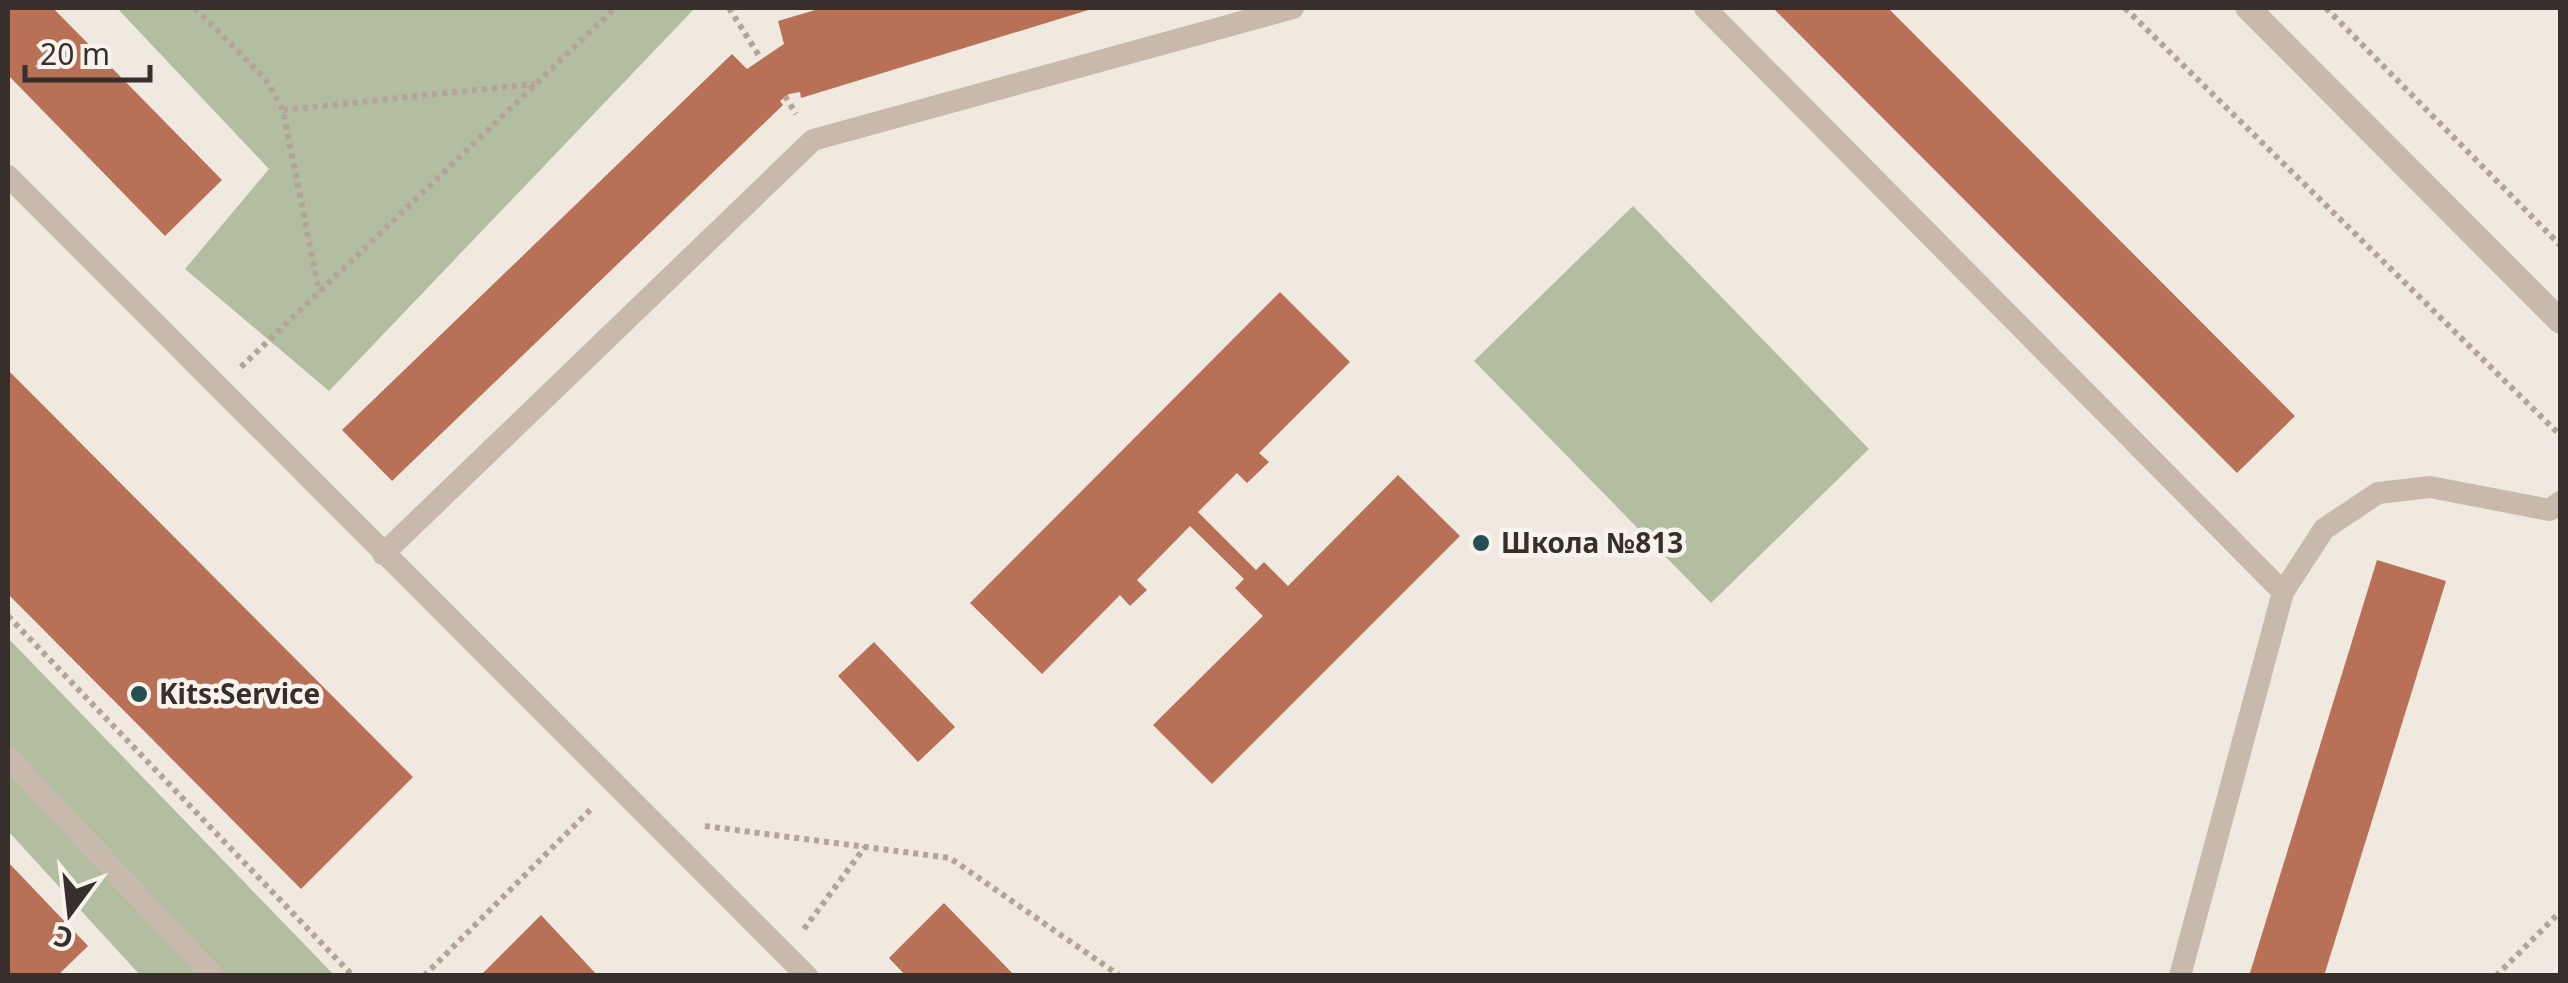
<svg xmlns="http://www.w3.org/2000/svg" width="2568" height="983" viewBox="0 0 2568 983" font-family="'Noto Sans',sans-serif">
	<rect width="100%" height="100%" fill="#f0e9e0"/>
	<path fill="#b3bea1" d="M 117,8 L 695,8 L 329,391 L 185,269 L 269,169 Z
		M 1633,206 L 1869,449 L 1711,603 L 1474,361 Z
		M 8,638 L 334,975 L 140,975 L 8,831 Z"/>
	<path fill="#b87156" d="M 8,8 L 53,8 L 222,180 L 165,236 L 8,75 Z
		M 822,8 L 1095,8 L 801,98 L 800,92 L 789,94 L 780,101 L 783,105 L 392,481 L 342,430 L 732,54 L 747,69 L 784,44 L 778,21 Z
		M 1773,8 L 1888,8 L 2295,416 L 2237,473 Z
		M 1280,292 L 1350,362 L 1259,453 L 1269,462 L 1247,483 L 1237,473 L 1198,512 L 1256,570 L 1264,562 L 1288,586 L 1398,475 L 1460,536 L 1212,784 L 1153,725 L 1263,616 L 1235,588 L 1244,579 L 1190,526 L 1137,580 L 1147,590 L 1130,606 L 1120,595 L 1042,674 L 970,603 Z
		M 8,370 L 413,777 L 301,889 L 8,594 Z
		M 2377,560 L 2446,581 L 2324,976 L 2249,976 Z
		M 874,642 L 955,727 L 918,762 L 838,676 Z
		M 8,862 L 88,946 L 57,976 L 8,976 Z
		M 944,903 L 1015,976 L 906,976 L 889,958 Z
		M 541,915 L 598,976 L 480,976 Z"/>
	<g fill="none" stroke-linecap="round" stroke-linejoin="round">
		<path stroke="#b3a497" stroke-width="6" stroke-dasharray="5 5" stroke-linecap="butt" d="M 195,8 L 266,80 L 283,110 L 319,292
			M 729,8 L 761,59
			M 2125,8 L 2560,435
			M 2326,8 L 2560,245
			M 785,96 L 796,114
			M 283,110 L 535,84
			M 241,367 L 615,8
			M 8,616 L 353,976
			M 705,826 L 950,858 L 1120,976
			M 804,929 L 865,847
			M 424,976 L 593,807
			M 2496,976 L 2560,912"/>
		<path stroke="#c7baad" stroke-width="22" d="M 1705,8 L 2283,592
			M 8,176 L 807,976
			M 383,554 L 813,140 L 1293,8
			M 8,757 L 213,976
			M 2180,976 L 2283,592 L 2324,529 L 2378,493 L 2430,487 L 2550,510 L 2560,502"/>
		<path stroke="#c7baad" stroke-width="25" d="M 2248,8 L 2560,321"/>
	</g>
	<g fill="#254f53" stroke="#f8f3ec" stroke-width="4">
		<circle cx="1481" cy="543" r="10"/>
		<circle cx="139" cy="694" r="10"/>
	</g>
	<g text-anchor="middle" stroke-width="9" stroke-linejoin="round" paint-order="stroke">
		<g font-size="28" font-weight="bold" fill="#362f2b" stroke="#f8f3ec" text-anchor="start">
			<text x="1501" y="553">Школа №813</text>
			<text x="159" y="704">Kits:Service</text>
		</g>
	</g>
	<rect width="2568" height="983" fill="none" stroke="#362f2b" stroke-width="20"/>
	<g transform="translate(70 913) rotate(195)" stroke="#f8f3ec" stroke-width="8" paint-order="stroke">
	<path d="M0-8L18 38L0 25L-18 38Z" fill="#362f2b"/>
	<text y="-15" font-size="28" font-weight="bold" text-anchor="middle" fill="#362f2b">С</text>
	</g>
	<path d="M25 65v15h125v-15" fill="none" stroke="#362f2b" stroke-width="5"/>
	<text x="40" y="65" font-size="30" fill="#362f2b" stroke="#f8f3ec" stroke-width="8" paint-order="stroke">20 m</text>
</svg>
